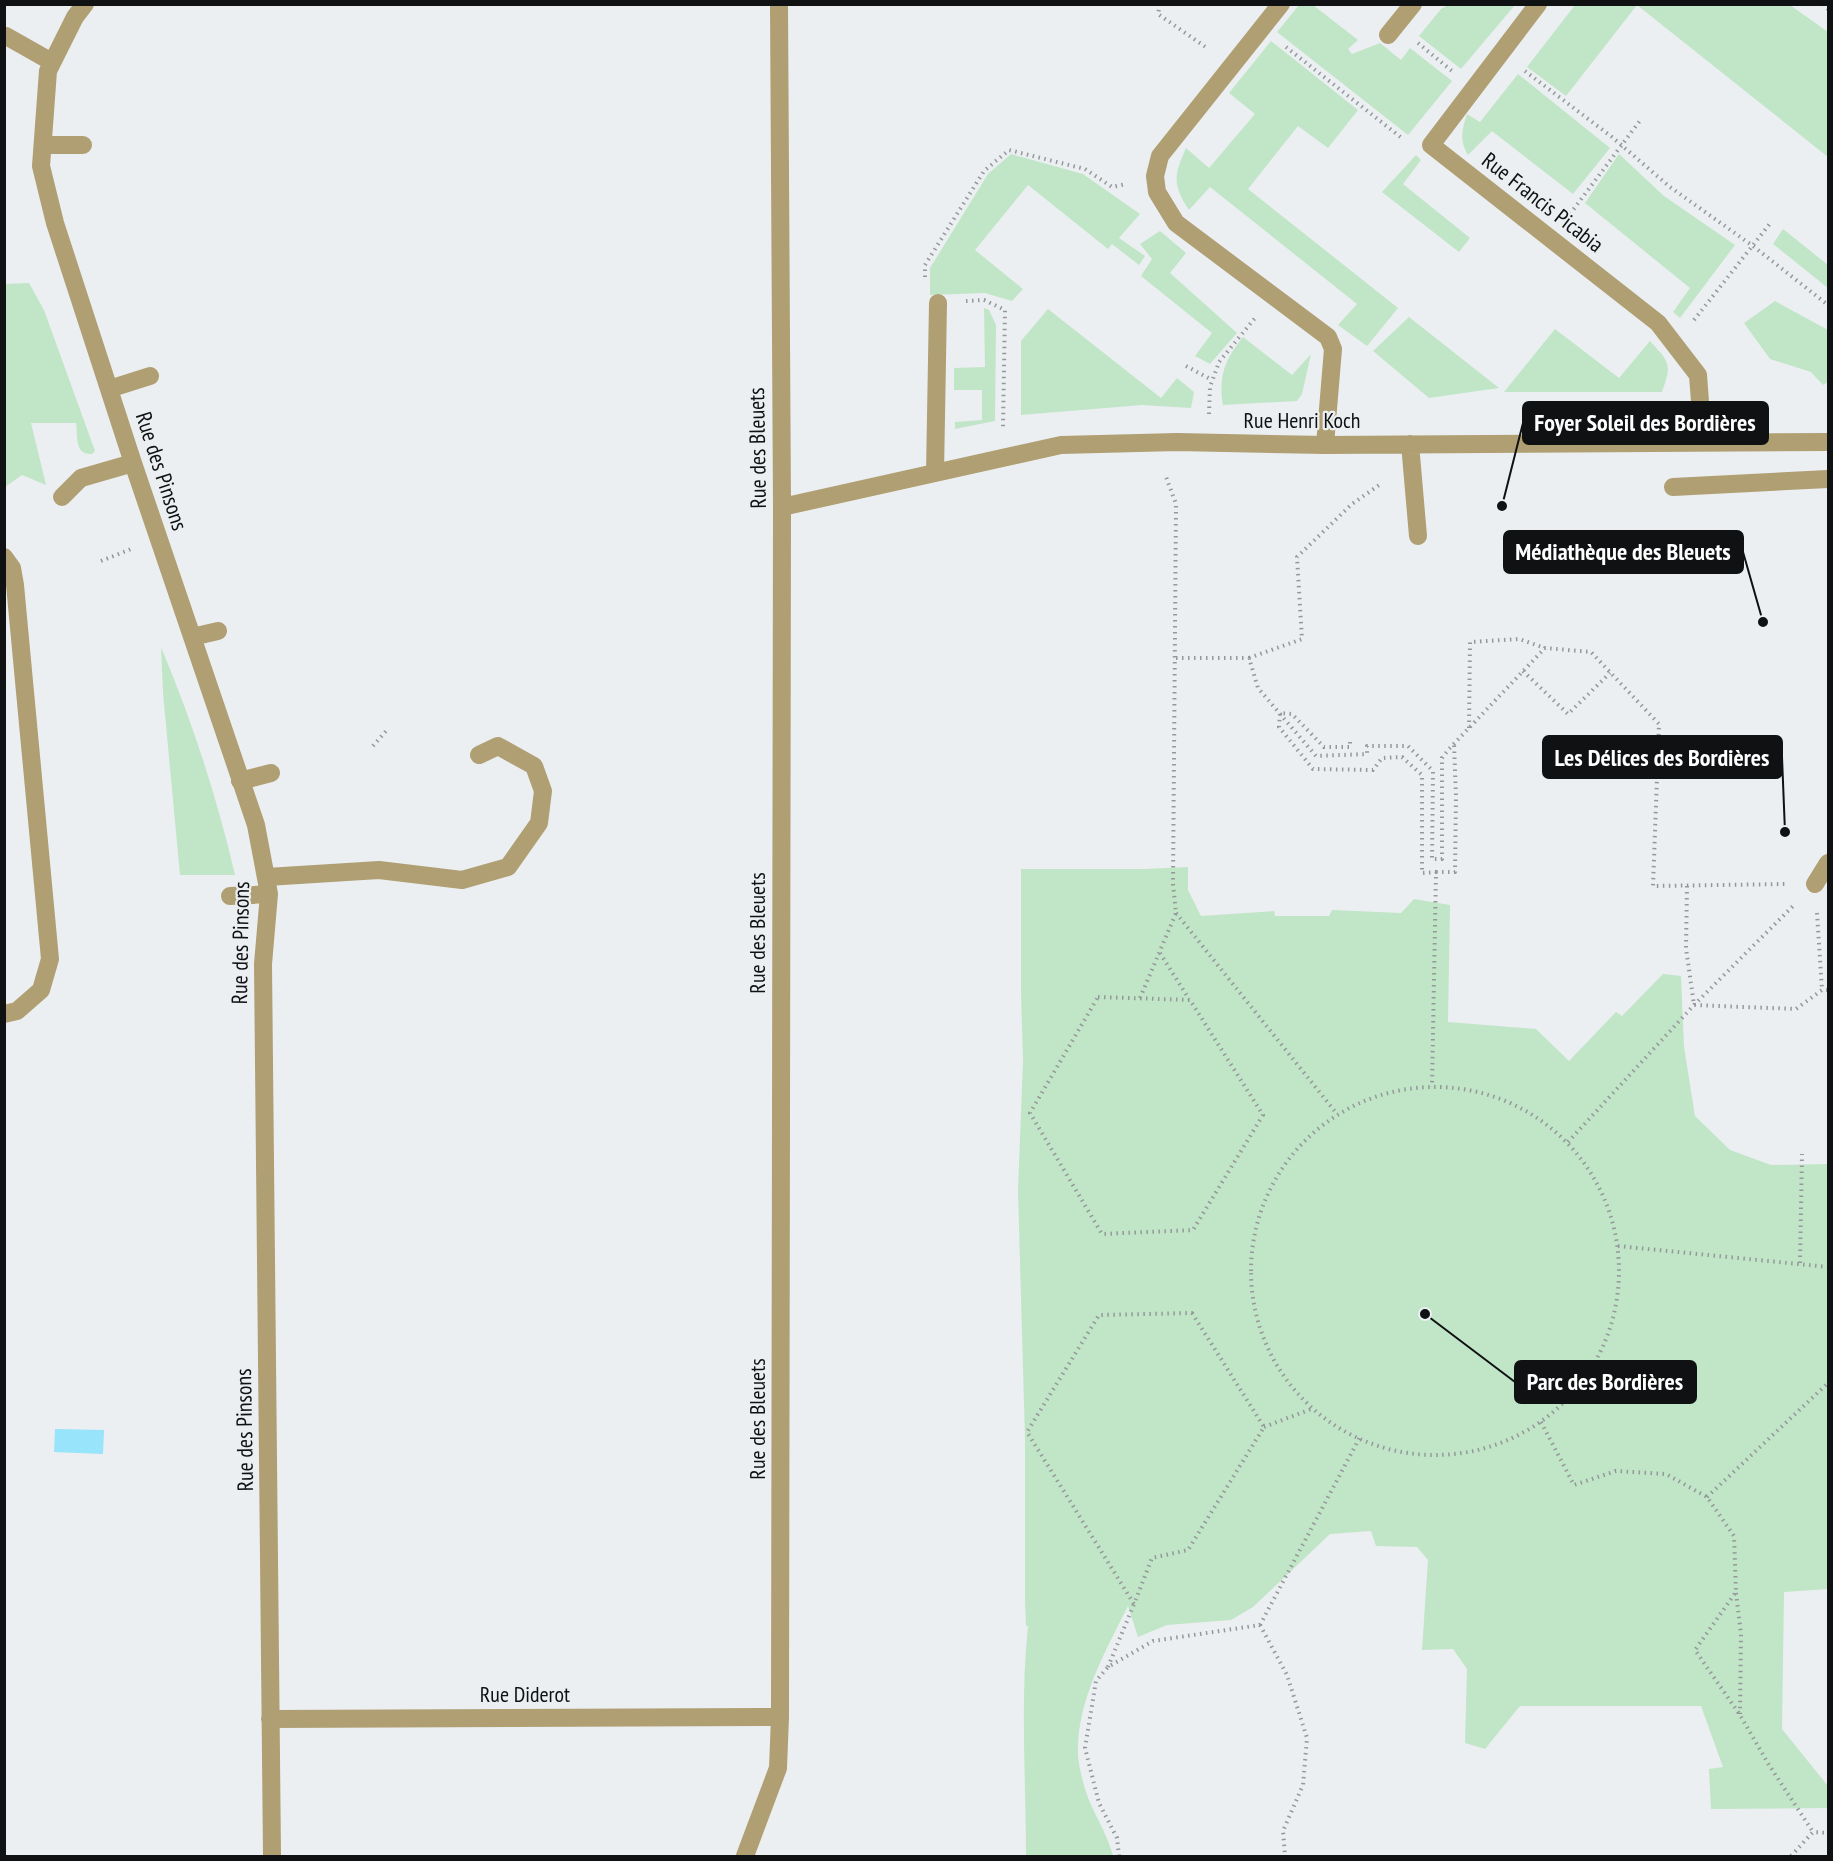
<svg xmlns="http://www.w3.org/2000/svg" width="1833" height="1861" viewBox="0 0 1833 1861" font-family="'PT Sans Narrow',sans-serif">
	<rect width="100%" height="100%" fill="#ebeff2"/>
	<path fill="#c1e5c7" d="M 1450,4 L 1515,4 L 1515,5 L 1461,69 L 1419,36 L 1441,9 Z
		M 1299,5 L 1313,5 L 1358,40 L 1348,49 L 1352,54 L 1380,43 L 1401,60 L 1410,48 L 1452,81 L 1408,135 L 1277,32 Z
		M 1575,5 L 1790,5 L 1828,32 L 1828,157 L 1637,5 L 1566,96 L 1527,67 Z
		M 1271,41 L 1358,110 L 1328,148 L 1298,126 L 1248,189 L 1398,308 L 1367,346 L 1338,325 L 1357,304 L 1210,187 L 1189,210 C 1172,184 1174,175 1186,148 L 1209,168 L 1255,114 L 1229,93 Z
		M 1518,74 L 1610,148 L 1573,194 L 1492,131 L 1468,155 C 1459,140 1462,130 1467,114 L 1480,122 Z
		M 1011,154 L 1083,174 L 1140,214 L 1119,238 L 1145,256 L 1139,265 L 1112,244 L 1108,249 L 1028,185 L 975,250 L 1023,289 L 1012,301 L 985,293 L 930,295 L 930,268 L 988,174 Z
		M 1619,154 L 1664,196 L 1735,245 L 1680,318 L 1673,312 L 1690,288 L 1585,203 Z
		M 1416,155 L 1421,160 L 1403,184 L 1470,238 L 1459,252 L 1382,192 Z
		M 1783,229 L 1828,265 L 1828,288 L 1773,244 Z
		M 1160,231 L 1186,253 L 1170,273 L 1237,333 L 1210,364 L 1195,356 L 1212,333 L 1141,276 L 1152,259 L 1140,244 Z
		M 29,283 L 44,310 L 95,451 L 92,454 C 74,455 78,436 76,423 L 31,423 L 46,485 L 22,475 L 5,487 L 5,284 Z
		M 1775,301 L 1828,330 L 1828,382 L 1823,385 L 1811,372 L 1770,359 L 1744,323 Z
		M 984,308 L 989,310 L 996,325 L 995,421 L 955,429 L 955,422 L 982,420 L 982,390 L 954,390 L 954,368 L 985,367 Z
		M 1048,309 L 1161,398 L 1177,378 L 1194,392 L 1191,408 L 1142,405 L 1021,415 L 1021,341 Z
		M 1409,317 L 1499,388 L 1429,398 L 1373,351 Z
		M 1555,329 L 1619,378 L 1650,341 C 1670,363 1672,364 1662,392 L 1504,392 Z
		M 1243,337 L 1292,375 L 1311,354 L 1302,394 L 1297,401 L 1223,405 C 1218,377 1225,359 1243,337 Z
		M 161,647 C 192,721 217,797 235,875 L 180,875 L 163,693 Z
		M 1188,867 L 1188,890 L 1201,916 L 1274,911 L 1275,916 L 1329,916 L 1332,910 L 1401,913 L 1414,899 L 1450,905 L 1448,1022 L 1536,1029 L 1569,1061 L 1616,1012 L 1622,1016 L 1663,974 L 1681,976 L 1684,1047 L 1695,1116 L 1730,1150 L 1771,1165 L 1828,1164 L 1828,1589 L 1784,1592 L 1782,1729 L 1828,1786 L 1828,1808 L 1711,1809 L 1709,1769 L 1723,1767 L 1701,1706 L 1520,1706 L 1485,1749 L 1465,1743 L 1467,1669 L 1453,1649 L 1422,1650 L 1428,1560 L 1417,1547 L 1376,1546 L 1371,1531 L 1330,1534 L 1253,1607 L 1231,1620 L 1167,1625 L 1138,1637 L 1128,1606 C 1105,1652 1077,1701 1078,1753 C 1078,1764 1082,1778 1085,1789 C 1092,1812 1107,1832 1113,1856 L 1026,1856 C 1026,1780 1020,1702 1028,1626 L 1026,1626 L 1025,1600 L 1025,1439 L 1018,1190 L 1023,1061 L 1021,992 L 1021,869 L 1145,869 Z"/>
	<path fill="#97e4fb" d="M 55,1429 L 104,1430 L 103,1454 L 54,1452 Z"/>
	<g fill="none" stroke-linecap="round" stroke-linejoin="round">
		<path stroke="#95989b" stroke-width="4" stroke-dasharray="1.5 4.5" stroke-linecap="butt" d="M 1160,4 L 1158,14 L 1207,48
			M 1823,4 L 1828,9
			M 1418,43 L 1452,71
			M 1286,47 L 1403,139
			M 1525,71 L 1612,137 L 1670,187 L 1753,246 L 1828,305
			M 1570,214 L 1642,118
			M 925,277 L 925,265 L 984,171 L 1009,150 L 1085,169 L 1112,187 L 1126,184
			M 966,301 L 984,300 L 1005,310 L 1003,427
			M 1694,320 L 1772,221
			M 1186,366 L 1212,380
			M 1209,414 L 1210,387 L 1219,362 L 1255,318
			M 101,561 L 131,549
			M 1176,658 L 1249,658 L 1258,688 L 1316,756 L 1367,754 L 1367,746 L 1408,746 L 1433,771 L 1432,859 L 1442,859 L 1442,758 L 1449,749 L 1545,648 L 1591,652 L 1659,724 L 1653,886 L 1786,884
			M 1249,658 L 1302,639 L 1297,557 L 1352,504 L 1382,483
			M 1523,671 L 1568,714 L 1610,673
			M 1469,728 L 1470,642 L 1519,639 L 1545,648
			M 1350,742 L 1350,747 L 1324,747 L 1292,714 L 1280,713 L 1279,727 L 1313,769 L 1373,770 L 1382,758 L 1402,757 L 1422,775 L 1422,873 L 1436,872 L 1432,1087
			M 373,746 L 386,731
			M 1436,872 L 1455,872 L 1456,797 L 1454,743
			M 1687,886 L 1686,948 L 1694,1005 L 1796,1009 L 1822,990 L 1828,990
			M 1176,913 L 1337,1114
			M 1817,913 L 1822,990
			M 1160,953 L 1189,999
			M 1098,997 L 1190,1000 L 1263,1115 L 1193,1230 L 1102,1234 L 1030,1113 Z
			M 1140,998 L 1176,913 L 1173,884 L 1176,504 L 1165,474
			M1251 1271a184 184 0 1 1 368 0a184 184 0 1 1-368 0Z
			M 1568,1142 L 1694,1005 L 1795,904
			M 1618,1246 L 1828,1267
			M 1800,1263 L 1802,1154
			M 1192,1313 L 1264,1427 L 1188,1550 L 1152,1558 L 1134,1604 L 1027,1432 L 1099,1315 Z
			M 1541,1422 L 1574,1485 L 1616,1471 L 1666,1474 L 1707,1497 L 1734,1536 L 1736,1592 L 1695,1650 L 1740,1715 L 1769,1765 L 1813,1832
			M 1264,1427 L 1314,1408
			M 1707,1497 L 1828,1383
			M 1736,1593 L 1741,1634 L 1740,1714
			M 1260,1625 L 1287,1675 L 1307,1738 L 1303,1785 L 1283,1831 L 1285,1856
			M 1260,1625 L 1360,1437
			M 1108,1667 L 1134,1604
			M 1119,1856 L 1117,1838 L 1099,1803 L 1085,1748 L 1096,1681 L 1108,1667 L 1153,1641 L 1260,1625
			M 1791,1856 L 1813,1832 L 1828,1833"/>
		<path stroke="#af9f72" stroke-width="18" d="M 85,4 L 75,17 L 48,71 L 41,166 L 55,223 L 133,463 L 256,825 L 269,894 L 263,964 L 272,1856
			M 1281,4 L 1160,156 L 1155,176 L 1157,192 L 1176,223 L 1328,337 L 1333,349 L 1325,445
			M 1538,4 L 1431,145 L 1658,323 L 1698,375 L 1703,442
			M 1388,35 L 1413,4
			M 6,36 L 52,62
			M 43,145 L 83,145
			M 109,389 L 150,376
			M 1410,444 L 1418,536
			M 935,473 L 938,303
			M 1673,487 L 1828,479
			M 62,497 L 81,478 L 133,463
			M 782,507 L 1061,445 L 1177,442 L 1325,445 L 1828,442
			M 4,557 L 12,568 L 15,585 L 50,959 L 41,990 L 17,1011 L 4,1014
			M 192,637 L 218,631
			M 240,781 L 271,773
			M 267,877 L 379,870 L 462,880 L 508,867 L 539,823 L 543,791 L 534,766 L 498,746 L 479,755
			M 1815,884 L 1828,863
			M 230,896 L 269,894
			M 270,1719 L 780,1717
			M 745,1856 L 778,1768 L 780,1717 L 782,507 L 779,4"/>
	</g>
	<g text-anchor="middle" stroke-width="4.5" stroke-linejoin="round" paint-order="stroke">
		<g font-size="22" fill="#0f1112" stroke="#ebeff2">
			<text transform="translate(1543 202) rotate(38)" y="8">Rue Francis Picabia</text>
			<text x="1302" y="428">Rue Henri Koch</text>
			<text transform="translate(757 448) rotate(-91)" y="8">Rue des Bleuets</text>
			<text transform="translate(162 471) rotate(72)" y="8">Rue des Pinsons</text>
			<text transform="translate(757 933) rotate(-90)" y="8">Rue des Bleuets</text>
			<text transform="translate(240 943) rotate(-89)" y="8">Rue des Pinsons</text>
			<text transform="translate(757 1419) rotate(-90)" y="8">Rue des Bleuets</text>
			<text transform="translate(244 1430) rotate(-91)" y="8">Rue des Pinsons</text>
			<text x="525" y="1702">Rue Diderot</text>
		</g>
	</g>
	<path fill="none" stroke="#0f1112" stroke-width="2" d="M1502 506L1523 423M1763 622L1743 552M1785 832L1782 757M1425 1314L1515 1382"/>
	<g fill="#0f1112" stroke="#ebeff2" stroke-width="2">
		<circle cx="1502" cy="506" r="6"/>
		<circle cx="1763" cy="622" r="6"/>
		<circle cx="1785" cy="832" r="6"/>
		<circle cx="1425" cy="1314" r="6"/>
	</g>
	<g fill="#0f1112" stroke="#0f1112" stroke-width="2">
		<rect x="1523" y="402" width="245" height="42" rx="6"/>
		<rect x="1504" y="531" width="239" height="42" rx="6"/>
		<rect x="1543" y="736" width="239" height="42" rx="6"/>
		<rect x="1515" y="1361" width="181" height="42" rx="6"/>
	</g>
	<g font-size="24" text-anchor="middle" font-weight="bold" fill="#fff">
		<text x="1645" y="431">Foyer Soleil des Bordières</text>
		<text x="1623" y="560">Médiathèque des Bleuets</text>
		<text x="1662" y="766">Les Délices des Bordières</text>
		<text x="1605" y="1390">Parc des Bordières</text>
	</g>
	<rect width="1833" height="1861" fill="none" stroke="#0f1112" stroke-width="12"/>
</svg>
